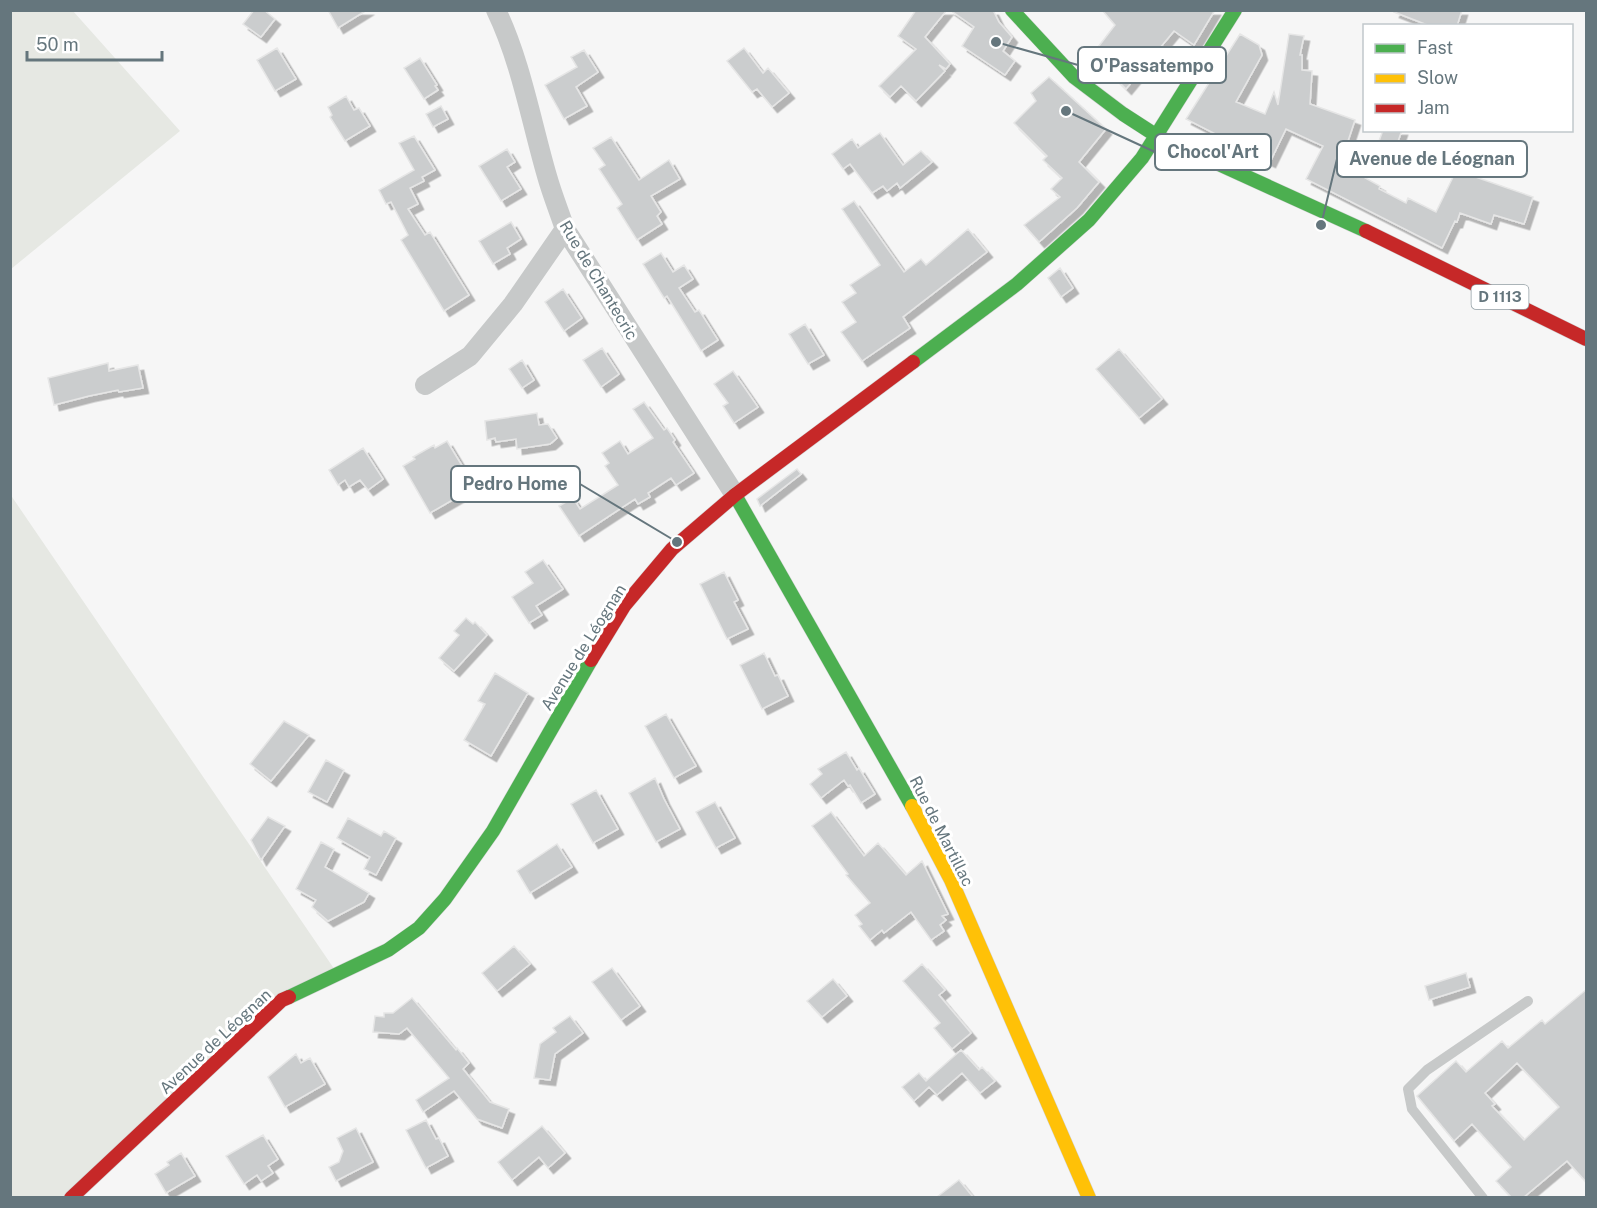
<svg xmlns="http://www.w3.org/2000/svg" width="1597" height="1208" viewBox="0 0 1597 1208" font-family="'Public Sans',sans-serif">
	<defs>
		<filter id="shadow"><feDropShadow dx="5.5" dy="5.5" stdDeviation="0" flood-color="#0004"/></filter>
	</defs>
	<rect width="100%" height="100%" fill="#f6f6f6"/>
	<path fill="#e6e8e3" d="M 11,10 L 73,11 L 180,131 L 11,269 Z
		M 10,494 L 337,973 L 282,1000 L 71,1197 L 11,1197 Z"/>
	<path fill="#cbcdce" stroke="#e6e6e6" stroke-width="1.5" fill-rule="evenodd" filter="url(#shadow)" d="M 254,10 L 264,10 L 275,19 L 261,37 L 243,24 Z
		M 328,10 L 367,10 L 338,28 Z
		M 916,10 L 947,10 L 925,37 L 950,64 L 946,69 L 939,65 L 945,71 L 916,101 L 901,86 L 890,97 L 879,86 L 916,49 L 898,36 Z
		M 950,10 L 993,10 L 999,22 L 1012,37 L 1003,51 L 1015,61 L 1005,75 L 962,46 L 974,27 Z
		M 1102,10 L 1215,10 L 1194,45 L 1174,31 L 1126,89 L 1092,55 L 1115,25 Z
		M 1395,10 L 1462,10 L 1457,26 L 1430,26 L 1394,12 Z
		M 1240,34 L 1259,45 L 1262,55 L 1236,102 L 1265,114 L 1274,92 L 1278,105 L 1289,34 L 1304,36 L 1300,55 L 1302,55 L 1302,70 L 1312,71 L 1310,104 L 1355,120 L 1344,153 L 1353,156 L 1347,168 L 1380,186 L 1379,189 L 1406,203 L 1408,198 L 1436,212 L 1456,171 L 1464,173 L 1533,197 L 1524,224 L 1494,215 L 1491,224 L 1460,213 L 1457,222 L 1455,221 L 1442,248 L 1306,179 L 1323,146 L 1286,129 L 1270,162 L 1186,119 Z
		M 277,48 L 296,79 L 275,91 L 257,60 Z
		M 744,48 L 763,73 L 768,68 L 789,93 L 772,107 L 757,89 L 752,92 L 727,61 Z
		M 584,50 L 598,72 L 576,87 L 587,106 L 564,119 L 545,85 L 577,67 L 571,57 Z
		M 420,58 L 437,85 L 435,86 L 438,90 L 424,99 L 404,68 Z
		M 1049,77 L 1106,129 L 1079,162 L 1099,182 L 1077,208 L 1039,242 L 1024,225 L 1060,197 L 1051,189 L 1062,178 L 1043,160 L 1047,156 L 1014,123 L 1036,101 L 1031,93 Z
		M 346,96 L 354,110 L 359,108 L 370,126 L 345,141 L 330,117 L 332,115 L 328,107 Z
		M 441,106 L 448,119 L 433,127 L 426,114 Z
		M 1383,130 L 1402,130 L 1395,150 L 1378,144 Z
		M 880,133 L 903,165 L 921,151 L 932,162 L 900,188 L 897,183 L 887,191 L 883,186 L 872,193 L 850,164 L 843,169 L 832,154 L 852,139 L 858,148 Z
		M 414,136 L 435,170 L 422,177 L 424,181 L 410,188 L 418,204 L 408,209 L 425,235 L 430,232 L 469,295 L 444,311 L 401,240 L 408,235 L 391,202 L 386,204 L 379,190 L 414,170 L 399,143 Z
		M 611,137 L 639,180 L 669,160 L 680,179 L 651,196 L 661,212 L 657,216 L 662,224 L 637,240 L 617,208 L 622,204 L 599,169 L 605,165 L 593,148 Z
		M 507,149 L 515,162 L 507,167 L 521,189 L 501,201 L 479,166 Z
		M 854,201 L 904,272 L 921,259 L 926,265 L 968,229 L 987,252 L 903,317 L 910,328 L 862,361 L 841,332 L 856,322 L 842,302 L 856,293 L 850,285 L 880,265 L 842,209 Z
		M 511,222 L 521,239 L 507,248 L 510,254 L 493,264 L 479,241 Z
		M 661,253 L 673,272 L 684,265 L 693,279 L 679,288 L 695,312 L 699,310 L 718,340 L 701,351 L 667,296 L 664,298 L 643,264 Z
		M 1060,268 L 1073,288 L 1061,297 L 1048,278 Z
		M 563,289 L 582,318 L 564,331 L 545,302 Z
		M 805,324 L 824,355 L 808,364 L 789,334 Z
		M 602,348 L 619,374 L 601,387 L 583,360 Z
		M 1119,349 L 1162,399 L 1139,418 L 1096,369 Z
		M 522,360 L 534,380 L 522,388 L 509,369 Z
		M 108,363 L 109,371 L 138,365 L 143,388 L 119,392 L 118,390 L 89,396 L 54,405 L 48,378 Z
		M 733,371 L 758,407 L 734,423 L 723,406 L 728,403 L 714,384 Z
		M 644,402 L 664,430 L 667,428 L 675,440 L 673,442 L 694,473 L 676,485 L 671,478 L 648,493 L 650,497 L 638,504 L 635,499 L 579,536 L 559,506 L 573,498 L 580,509 L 618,485 L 605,466 L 609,463 L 602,453 L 620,441 L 628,454 L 653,438 L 633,409 Z
		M 537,413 L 539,425 L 548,424 L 557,438 L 550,444 L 517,449 L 516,439 L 496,442 L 495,438 L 487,440 L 485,421 Z
		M 447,441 L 475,487 L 430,513 L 403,466 L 415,459 L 413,457 L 434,445 L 435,448 Z
		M 363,448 L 383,479 L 368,490 L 360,480 L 349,487 L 345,480 L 338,485 L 329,470 Z
		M 797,469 L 801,474 L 760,506 L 757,499 Z
		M 543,560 L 563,589 L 536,606 L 542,615 L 529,623 L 512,597 L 533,583 L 525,572 Z
		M 724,572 L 738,600 L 734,602 L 748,629 L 727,639 L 700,584 Z
		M 466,618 L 473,624 L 475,622 L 487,635 L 454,671 L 439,658 L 459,635 L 454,631 Z
		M 764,653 L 775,676 L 778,675 L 788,696 L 762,709 L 740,665 Z
		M 495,673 L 528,693 L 491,756 L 464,740 L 485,704 L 478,701 Z
		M 666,714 L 696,766 L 674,778 L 645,726 Z
		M 284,721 L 309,735 L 271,781 L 250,764 Z
		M 846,752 L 857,770 L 859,768 L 875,794 L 861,803 L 850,785 L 848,786 L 844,780 L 821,798 L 810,784 L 822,774 L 818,769 Z
		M 326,760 L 344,770 L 327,802 L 308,792 Z
		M 655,778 L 664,799 L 680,829 L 656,842 L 629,793 Z
		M 596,790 L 618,829 L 593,843 L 571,804 Z
		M 715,802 L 735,838 L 716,848 L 696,812 Z
		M 831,812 L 864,856 L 878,843 L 906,875 L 922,861 L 948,914 L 942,916 L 946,920 L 940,925 L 944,931 L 931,940 L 911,912 L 884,933 L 882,930 L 870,940 L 859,926 L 862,924 L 855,915 L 870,903 L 846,875 L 848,874 L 812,826 Z
		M 268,817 L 285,826 L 261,860 L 251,840 Z
		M 348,818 L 381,836 L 384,831 L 396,838 L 376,875 L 364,869 L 370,857 L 337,838 Z
		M 321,842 L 334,849 L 325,867 L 369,893 L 364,902 L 328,921 L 312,907 L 316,900 L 296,889 Z
		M 557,844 L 572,867 L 530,893 L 517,871 Z
		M 514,946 L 530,964 L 497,991 L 482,973 Z
		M 922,964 L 945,990 L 939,995 L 971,1033 L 952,1049 L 934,1028 L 940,1023 L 903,981 Z
		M 612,968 L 640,1006 L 621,1020 L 592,982 Z
		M 1466,973 L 1470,987 L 1429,1000 L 1425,986 Z
		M 833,979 L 847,996 L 822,1017 L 807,1001 Z
		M 1587,989 L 1587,1183 L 1567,1161 L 1524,1197 L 1511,1197 L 1496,1181 L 1511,1167 L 1472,1124 L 1454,1141 L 1417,1096 L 1456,1061 L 1466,1072 L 1502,1041 L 1508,1048 L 1542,1020 L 1545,1024 ZM 1517,1063 L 1559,1107 L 1524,1140 L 1492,1106 L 1495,1104 L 1485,1093 Z
		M 412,998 L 456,1050 L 457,1048 L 469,1063 L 463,1069 L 490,1102 L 509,1109 L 502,1128 L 477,1119 L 454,1091 L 423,1112 L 416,1100 L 449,1078 L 407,1028 L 399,1034 L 373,1032 L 375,1016 L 384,1017 L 384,1013 L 393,1013 Z
		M 570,1016 L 583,1033 L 555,1054 L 550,1080 L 534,1078 L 540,1044 L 556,1032 L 553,1028 Z
		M 961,1050 L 979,1070 L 982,1067 L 995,1081 L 980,1093 L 962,1073 L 937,1095 L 929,1087 L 914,1101 L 902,1087 L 919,1073 L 926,1081 Z
		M 296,1054 L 301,1063 L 310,1058 L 325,1084 L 285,1107 L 268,1077 Z
		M 426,1120 L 436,1139 L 439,1138 L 448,1156 L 426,1168 L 406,1130 Z
		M 542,1126 L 565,1153 L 548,1168 L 539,1157 L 512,1180 L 498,1162 Z
		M 356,1128 L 373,1162 L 336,1181 L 329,1167 L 339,1162 L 343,1151 L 337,1138 Z
		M 263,1135 L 278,1159 L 268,1166 L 273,1173 L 261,1181 L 257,1175 L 244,1184 L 226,1156 Z
		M 181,1153 L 195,1176 L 166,1193 L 155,1174 L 169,1165 L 167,1162 Z
		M 959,1180 L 973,1197 L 937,1197 Z"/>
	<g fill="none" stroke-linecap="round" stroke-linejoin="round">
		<g stroke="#d2d3d4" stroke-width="15">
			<path id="fast" d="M 1012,10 L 1074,77 L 1123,114 L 1157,136 L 1366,231
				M 913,362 L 1017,284 L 1089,220 L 1142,158 L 1235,10
				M 735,495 L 912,806
				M 289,997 L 388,950 L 419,928 L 445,899 L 493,831 L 591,660"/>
		</g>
		<g stroke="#d2d3d4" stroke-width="15">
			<path id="slow" d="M 912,806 L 951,880 L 1089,1198"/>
		</g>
		<g stroke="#d2d3d4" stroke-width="15">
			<path id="jam" d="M 1366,231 L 1586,339
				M 591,660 L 624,606 L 672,549 L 735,495 L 913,362
				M 71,1198 L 282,1000 L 289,997"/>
		</g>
		<path stroke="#c7c9c9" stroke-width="10" d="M 1483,1198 L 1412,1109 L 1408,1089 L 1427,1070 L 1528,1001"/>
		<path stroke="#c7c9c9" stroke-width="20" d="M 496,10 C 521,62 531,121 547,176 C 552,194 559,211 565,229 L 735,495
			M 425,385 L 470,356 L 513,304 L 565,229"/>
		<use href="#fast" stroke="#4caf50" stroke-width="14"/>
		<use href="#slow" stroke="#ffc107" stroke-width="14"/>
		<use href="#jam" stroke="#c62828" stroke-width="14"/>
	</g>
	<g text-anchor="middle" stroke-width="6" stroke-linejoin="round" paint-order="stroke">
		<rect fill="#fff" stroke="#939fa4" stroke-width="1.5" x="1471.5" y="285" width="57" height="24" rx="4.5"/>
		<g font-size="15" font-weight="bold" fill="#65767d">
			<text x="1500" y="302">D 1113</text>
		</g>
		<g font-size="16" fill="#65767d" stroke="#fff">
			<text transform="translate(599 280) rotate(59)" y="6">Rue de Chantecric</text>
			<text transform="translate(583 647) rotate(-58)" y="6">Avenue de Léognan</text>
			<text transform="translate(942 831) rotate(63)" y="6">Rue de Martillac</text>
			<text transform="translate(215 1041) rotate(-43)" y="6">Avenue de Léognan</text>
		</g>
	</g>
	<path fill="none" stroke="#65767d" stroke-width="2" d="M996 42L1078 65M1066 111L1155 152M1321 225L1337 159M677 542L580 484"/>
	<g fill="#65767d" stroke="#fff" stroke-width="2">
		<circle cx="996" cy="42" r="6"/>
		<circle cx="1066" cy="111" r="6"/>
		<circle cx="1321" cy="225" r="6"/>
		<circle cx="677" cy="542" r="6"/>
	</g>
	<g fill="#fff" stroke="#65767d" stroke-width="2">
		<rect x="1078" y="47" width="148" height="36" rx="6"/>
		<rect x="1155" y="134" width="116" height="36" rx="6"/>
		<rect x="1337" y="141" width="190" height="36" rx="6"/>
		<rect x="451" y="466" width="129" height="36" rx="6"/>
	</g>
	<g font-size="18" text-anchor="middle" font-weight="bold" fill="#65767d">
		<text x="1152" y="72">O'Passatempo</text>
		<text x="1213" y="158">Chocol'Art</text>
		<text x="1432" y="165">Avenue de Léognan</text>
		<text x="515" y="490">Pedro Home</text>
	</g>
	<rect width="1597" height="1208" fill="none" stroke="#65767d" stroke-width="24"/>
	<rect x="1363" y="24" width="210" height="108" fill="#ffffff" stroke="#c1c8cb" stroke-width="1.5"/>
	<rect x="1375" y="44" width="30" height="9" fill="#4caf50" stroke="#c1c8cb" stroke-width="1.5"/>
	<text x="1417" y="54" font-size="18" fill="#65767d">Fast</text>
	<rect x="1375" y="74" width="30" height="9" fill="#ffc107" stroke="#c1c8cb" stroke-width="1.5"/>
	<text x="1417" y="84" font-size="18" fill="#65767d">Slow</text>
	<rect x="1375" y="104" width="30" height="9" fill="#c62828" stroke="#c1c8cb" stroke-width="1.5"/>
	<text x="1417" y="114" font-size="18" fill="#65767d">Jam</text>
	<path d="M27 51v9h135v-9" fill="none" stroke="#65767d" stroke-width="3"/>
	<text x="36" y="51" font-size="18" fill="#65767d" stroke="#ffffff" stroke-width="4.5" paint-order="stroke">50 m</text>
</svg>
